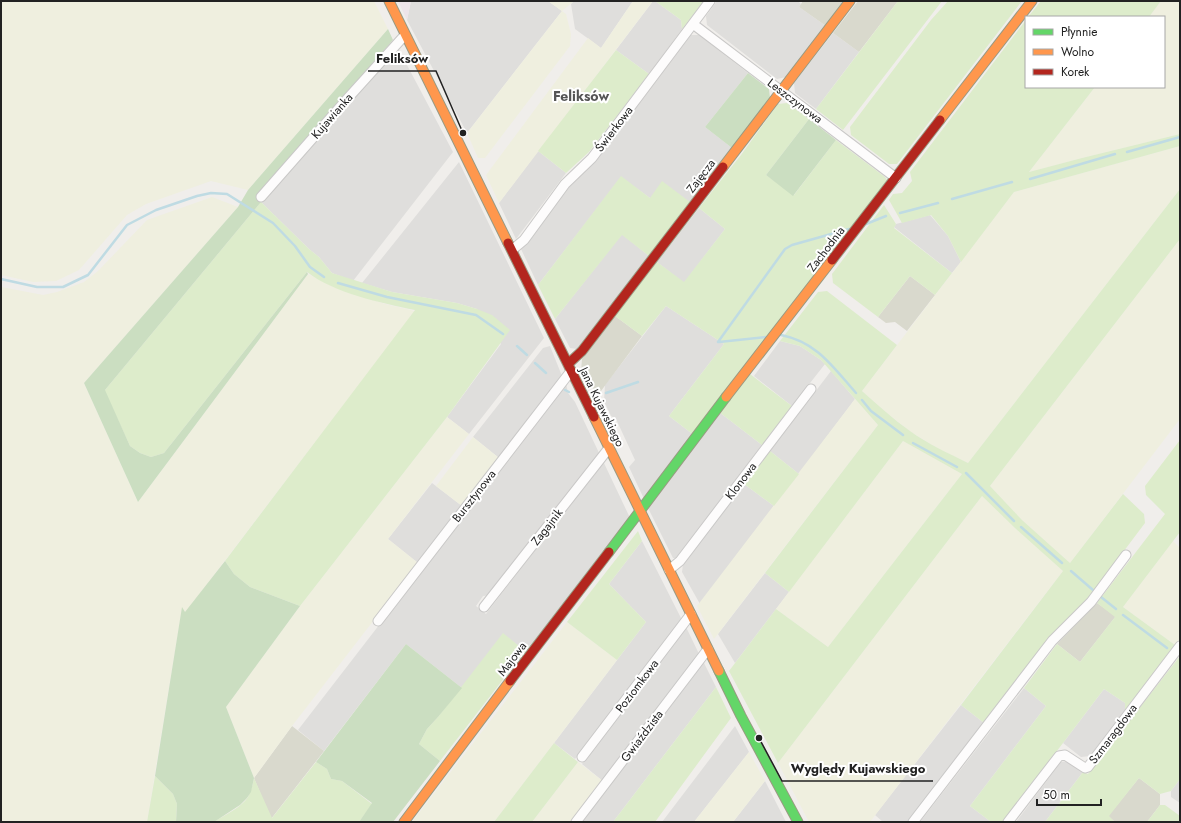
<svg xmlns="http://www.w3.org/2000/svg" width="1181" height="823" viewBox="0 0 1181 823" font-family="Jost,sans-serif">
	<rect width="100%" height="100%" fill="#f0eeeb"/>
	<path fill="#dfdedc" d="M 411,1 L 548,1 L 562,11 L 467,133 L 407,20 Z
		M 574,1 L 633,1 L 601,48 L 575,29 L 571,4 Z
		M 653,1 L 655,1 L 681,20 L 682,29 L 649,74 L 616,50 Z
		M 717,1 L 798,1 L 801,4 L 799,7 L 826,26 L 786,77 L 777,79 L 707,25 L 706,16 Z
		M 833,33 L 859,52 L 816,109 L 795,93 L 794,83 Z
		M 691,35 L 699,35 L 748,73 L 705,127 L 732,148 L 690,202 L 650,198 L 621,177 L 538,285 L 521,249 L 576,178 L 598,157 Z
		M 398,48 L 453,152 L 353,281 L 332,273 L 319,257 L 309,249 L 261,202 Z
		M 538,151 L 566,173 L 516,239 L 499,203 Z
		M 459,162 L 544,338 L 469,434 L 447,417 L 501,344 L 477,309 L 457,303 L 392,292 L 362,283 Z
		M 699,208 L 725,229 L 684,283 L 657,262 Z
		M 930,215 L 948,236 L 961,262 L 952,273 L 894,227 L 896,224 Z
		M 622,234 L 649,256 L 577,349 L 570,348 L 555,319 Z
		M 666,306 L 724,344 L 669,416 L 695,436 L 645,501 L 629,467 L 635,460 L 616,419 L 611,416 L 604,401 L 605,385 Z
		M 780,341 L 800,346 L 821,360 L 825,364 L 792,406 L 754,376 Z
		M 550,346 L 562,376 L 499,458 L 473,437 L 543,348 Z
		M 831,371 L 855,399 L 799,474 L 770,451 Z
		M 566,383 L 568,393 L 575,402 L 600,455 L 491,595 L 483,596 L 476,606 L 486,614 L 603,461 L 631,520 L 567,602 L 525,651 L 503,634 L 462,688 L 406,644 L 324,751 L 298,730 Z
		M 719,412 L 762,445 L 676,558 L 673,558 L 647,506 Z
		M 432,483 L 462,506 L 418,563 L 388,539 Z
		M 744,484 L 774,506 L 700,604 L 682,572 L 683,564 Z
		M 642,541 L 682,620 L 575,759 L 554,743 L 646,622 L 609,584 Z
		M 765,573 L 789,592 L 735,663 L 718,634 Z
		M 686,627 L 700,656 L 604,782 L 582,764 Z
		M 703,661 L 716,687 L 613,822 L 582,822 Z
		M 1024,688 L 1046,706 L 970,806 L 991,822 L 920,822 Z
		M 1104,689 L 1125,703 L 1125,710 L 1090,756 L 1081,757 L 1063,743 Z
		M 961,705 L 984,723 L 908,822 L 883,822 L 875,815 Z
		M 735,726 L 749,752 L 694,822 L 662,822 Z
		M 1070,761 L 1083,772 L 1045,822 L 1016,822 L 1061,762 Z
		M 1180,779 L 1180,803 L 1171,797 L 1171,791 Z
		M 765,781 L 786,822 L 733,822 Z"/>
	<path fill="#ede4e9" d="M 398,1 L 411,1 L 407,20 Z"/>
	<path fill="#d9d9cd" d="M 803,1 L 845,1 L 826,26 L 799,7 Z
		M 858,1 L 898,1 L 859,52 L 833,33 Z
		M 910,276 L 935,295 L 907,331 L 895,322 L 886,323 L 878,317 Z
		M 615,316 L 642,336 L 598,395 L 581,371 L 582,359 Z
		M 1097,603 L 1116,616 L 1080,662 L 1057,644 Z
		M 292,726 L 324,751 L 271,819 L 254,778 Z
		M 1139,778 L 1160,794 L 1160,805 L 1147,822 L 1115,822 L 1108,816 Z"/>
	<path fill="#efefdf" d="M 1,1 L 374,1 L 388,29 L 248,190 L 211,181 L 146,204 L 127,215 L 79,270 L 56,281 L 33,282 L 1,275 Z
		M 548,1 L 574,1 L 562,11 L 566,14 L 571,34 L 570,46 L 485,158 L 478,158 L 467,133 L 562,11 Z
		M 633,1 L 653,1 L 499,203 L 486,175 L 588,38 L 601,48 Z
		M 1161,1 L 1180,1 L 1180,134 L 1082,158 L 1029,172 L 1095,87 L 1164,87 L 1164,17 L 1149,17 Z
		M 1180,146 L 1180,189 L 968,463 L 939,449 L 911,432 L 887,413 L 862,391 L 1014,192 Z
		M 212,197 L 238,207 L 84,383 L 138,502 L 308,274 L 334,287 L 385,304 L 415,311 L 185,613 L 182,608 L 147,822 L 1,822 L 1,287 L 43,295 L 57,292 L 84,282 L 98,271 L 147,220 Z
		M 1180,239 L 1180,419 L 1070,563 L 1022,520 L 990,486 Z
		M 855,399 L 878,425 L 714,639 L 697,606 Z
		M 447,417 L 469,434 L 388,539 L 418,563 L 292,726 L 254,778 L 226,707 L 300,606 Z
		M 473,437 L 499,458 L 462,506 L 436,486 Z
		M 903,441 L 962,474 L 828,647 L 776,609 Z
		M 982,496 L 1016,529 L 1063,571 L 870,822 L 809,822 L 778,763 Z
		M 1173,541 L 1180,548 L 1180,639 L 1175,645 L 1123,607 Z
		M 567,622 L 617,660 L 494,822 L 412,822 Z
		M 749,752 L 765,781 L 733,822 L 694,822 Z
		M 578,762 L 604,782 L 573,822 L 532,822 Z"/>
	<path fill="#ddeccb" d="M 655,1 L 704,1 L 682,29 L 681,20 Z
		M 898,1 L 942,1 L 843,130 L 816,109 Z
		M 948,1 L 1022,1 L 897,164 L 889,164 L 851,135 L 850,127 L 931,20 Z
		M 1041,1 L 1161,1 L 1149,17 L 1028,17 Z
		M 1026,20 L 1026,87 L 1095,87 L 1029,172 L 1082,158 L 1180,134 L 1180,146 L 1014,192 L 961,262 L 948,236 L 931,215 L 902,223 L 889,200 L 893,194 L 902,193 L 912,181 L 910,172 Z
		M 616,50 L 649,74 L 589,152 L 566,173 L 538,151 Z
		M 787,103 L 809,119 L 766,175 L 794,195 L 836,140 L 885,177 L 889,183 L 695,436 L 669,416 L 724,344 L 666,306 L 642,336 L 615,316 L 657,262 L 684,282 L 725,229 L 699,208 L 741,155 L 778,104 Z
		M 621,176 L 650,198 L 662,181 L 690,202 L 649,256 L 622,235 L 555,319 L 538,285 Z
		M 1180,189 L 1180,239 L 990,486 L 1022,520 L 1070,563 L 1123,494 L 1144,514 L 1145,523 L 1090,596 L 1049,637 L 984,723 L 961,705 L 1063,571 L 1016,529 L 982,496 L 778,763 L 729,671 L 776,609 L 828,647 L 962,474 L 903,441 L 789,592 L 765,573 L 878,425 L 821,360 L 800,346 L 780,341 L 818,292 L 827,291 L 897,345 L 862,391 C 878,405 893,419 910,431 C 928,444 948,453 968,463 Z
		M 261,202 L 309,249 L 319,257 L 332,273 L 392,292 L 457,303 L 477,309 L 492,315 L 510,330 L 447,417 L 300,606 L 250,587 L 234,574 L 225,561 L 415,310 C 381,303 334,293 307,272 L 164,453 L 151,457 L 140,453 L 130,446 L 105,392 L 105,390 Z
		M 884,205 L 896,224 L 894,228 L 952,273 L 935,295 L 910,276 L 878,317 L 833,283 L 832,274 Z
		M 750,374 L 792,406 L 762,445 L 719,412 Z
		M 1180,440 L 1180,532 L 1123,607 L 1175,645 L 1125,710 L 1125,703 L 1104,689 L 1003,822 L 991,822 L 970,806 L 1046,706 L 1024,688 L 1057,644 L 1080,662 L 1115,617 L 1097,603 L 1165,514 L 1146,495 L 1145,486 Z
		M 770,451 L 799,474 L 774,506 L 744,484 Z
		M 638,531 L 642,541 L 609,584 L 646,622 L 617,660 L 567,622 Z
		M 503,633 L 525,651 L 440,761 L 419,744 L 427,729 L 438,717 Z
		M 1180,656 L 1180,779 L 1171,791 L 1160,794 L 1139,778 L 1109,816 L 1115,822 L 1045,822 L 1083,772 L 1088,774 Z
		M 716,687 L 731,718 L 655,822 L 613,822 Z
		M 554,743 L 578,762 L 532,822 L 494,822 Z
		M 316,762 L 327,769 L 331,779 L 342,781 L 372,804 L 359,822 L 214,822 C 224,815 241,808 248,797 C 251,791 253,784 254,778 L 272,818 Z
		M 155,776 L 173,794 L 177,804 L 176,822 L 147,822 Z
		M 1160,805 L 1165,805 L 1180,816 L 1180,822 L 1147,822 Z"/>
	<path fill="#cbdec1" d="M 388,29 L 393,40 L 257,197 L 261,202 L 105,390 L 130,446 L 140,453 L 151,457 L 164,453 L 307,272 L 308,274 L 138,502 L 84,383 L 238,207 L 248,190 Z
		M 748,73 L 769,89 L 770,98 L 732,148 L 705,127 Z
		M 809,119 L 836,140 L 793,196 L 766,175 Z
		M 225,561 L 234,574 L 250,587 L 300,606 L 226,707 L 254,778 L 251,792 L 247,798 L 240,805 L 214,822 L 176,822 L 177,804 L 173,794 L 155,776 L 182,607 L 185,612 Z
		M 406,644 L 462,688 L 438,717 L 427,729 L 419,744 L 440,761 L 393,822 L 359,822 L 372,803 L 342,781 L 331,779 L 327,769 L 316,762 Z"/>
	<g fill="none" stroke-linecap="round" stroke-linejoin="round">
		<path stroke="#bfdbe3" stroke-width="2.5" d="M 1127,152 L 1180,137
			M 1030,179 L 1115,154
			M 952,199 L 1012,182
			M 900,213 L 938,203
			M 866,224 L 886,216
			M 1,279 L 37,287 L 63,287 L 88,275 L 127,225 L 156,210 L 197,196 L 211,193 L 227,194 L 273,223 L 295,246 L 310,267 L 324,277
			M 338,283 L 387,297 L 476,315 L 503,334
			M 781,335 C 817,342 833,367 856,393
			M 718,342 L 785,249 L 792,245 L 849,229
			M 719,342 L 766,337
			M 517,346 L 527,355
			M 535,363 L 546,373
			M 565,390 L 569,392
			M 593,393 L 598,393
			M 606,393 L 638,382
			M 862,400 L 871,411 L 903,435
			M 913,443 L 957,467
			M 966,473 L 1014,521
			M 1021,527 L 1062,563
			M 1071,571 L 1093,590
			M 1101,597 L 1116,609
			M 1123,615 L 1167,648"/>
		<g stroke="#c9c8c7" stroke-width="11">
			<path id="street" d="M 693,24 L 896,178
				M 261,197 L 348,98 L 405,35
				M 512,250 L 524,240 L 565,184 L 592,158 L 710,1
				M 669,570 L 680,561 L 811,389
				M 484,607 L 609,448
				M 378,621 L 571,371
				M 582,757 L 691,614
				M 576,822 L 708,649
				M 913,822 L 1052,641 L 1091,602 L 1126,555
				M 1008,822 L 1059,756 L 1065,755 L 1085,768 L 1088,767 L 1180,646"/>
		</g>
		<g stroke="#999a82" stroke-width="11">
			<path id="fast" d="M 609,552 L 726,397
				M 719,671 L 741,716 L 798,822"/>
		</g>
		<g stroke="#999a82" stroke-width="11">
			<path id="slow" d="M 389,1 L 508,243
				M 940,120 L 1032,1
				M 723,167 L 850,1
				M 726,397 L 832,260
				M 594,417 L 719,671
				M 404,822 L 510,681"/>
		</g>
		<g stroke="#999a82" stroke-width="11">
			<path id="jam" d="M 508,243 L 594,417
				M 832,260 L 940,120
				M 568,364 L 582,351 L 723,167
				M 510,681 L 609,552"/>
		</g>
		<use href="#street" stroke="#fdfcfc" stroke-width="9"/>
		<use href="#fast" stroke="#63d668" stroke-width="9"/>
		<use href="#slow" stroke="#ff974d" stroke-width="9"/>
		<use href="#jam" stroke="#b3261e" stroke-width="9"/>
	</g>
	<g text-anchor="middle" stroke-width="4" stroke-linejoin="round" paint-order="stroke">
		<g font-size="12" fill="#222" stroke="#fff">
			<text transform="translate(795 101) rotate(37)" y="4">Leszczynowa</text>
			<text transform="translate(332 116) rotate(-49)" y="4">Kujawianka</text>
			<text transform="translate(614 129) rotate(-53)" y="4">Świerkowa</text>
			<text transform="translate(701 176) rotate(-53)" y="4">Zajęcza</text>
			<text transform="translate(826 249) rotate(-53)" y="4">Zachodnia</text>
			<text transform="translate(602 407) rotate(64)" y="4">Jana Kujawskiego</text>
			<text transform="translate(741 481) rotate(-53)" y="4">Klonowa</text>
			<text transform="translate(474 496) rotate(-52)" y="4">Bursztynowa</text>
			<text transform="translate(547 527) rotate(-52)" y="4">Zagajnik</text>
			<text transform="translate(512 659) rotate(-53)" y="4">Majowa</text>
			<text transform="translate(637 686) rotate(-53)" y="4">Poziomkowa</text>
			<text transform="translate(1113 734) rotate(-53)" y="4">Szmaragdowa</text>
			<text transform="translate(642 736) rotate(-53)" y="4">Gwiaździsta</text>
		</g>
		<g font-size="14" font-weight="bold" fill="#555" stroke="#fff">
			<text x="581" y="101">Feliksów</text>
		</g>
	</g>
	<path fill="none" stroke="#222" stroke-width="1.5" d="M463 133L436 71H368M759 738L782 781H933"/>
	<g fill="#222" stroke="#fff" stroke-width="1.5">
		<circle cx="463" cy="133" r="4"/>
		<circle cx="759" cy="738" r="4"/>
	</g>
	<g font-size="13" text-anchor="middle" font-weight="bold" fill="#222" stroke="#fff" stroke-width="4" stroke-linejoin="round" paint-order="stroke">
		<text x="402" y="63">Feliksów</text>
		<text x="858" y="773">Wyględy Kujawskiego</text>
	</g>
	<rect width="1181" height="823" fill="none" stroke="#222222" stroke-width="4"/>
	<rect x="1025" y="16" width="140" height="72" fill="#ffffff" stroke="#a7a7a7"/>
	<rect x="1033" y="29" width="20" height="6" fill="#63d668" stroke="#a7a7a7"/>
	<text x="1061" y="36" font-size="12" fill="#222222">Płynnie</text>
	<rect x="1033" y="49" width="20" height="6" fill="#ff974d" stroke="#a7a7a7"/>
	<text x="1061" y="56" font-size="12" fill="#222222">Wolno</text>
	<rect x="1033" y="69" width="20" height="6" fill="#b3261e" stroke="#a7a7a7"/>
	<text x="1061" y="76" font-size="12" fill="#222222">Korek</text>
	<path d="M1037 799v6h64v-6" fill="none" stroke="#222222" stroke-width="2"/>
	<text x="1043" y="799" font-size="12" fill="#222222" stroke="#ffffff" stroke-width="3" paint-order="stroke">50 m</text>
</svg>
